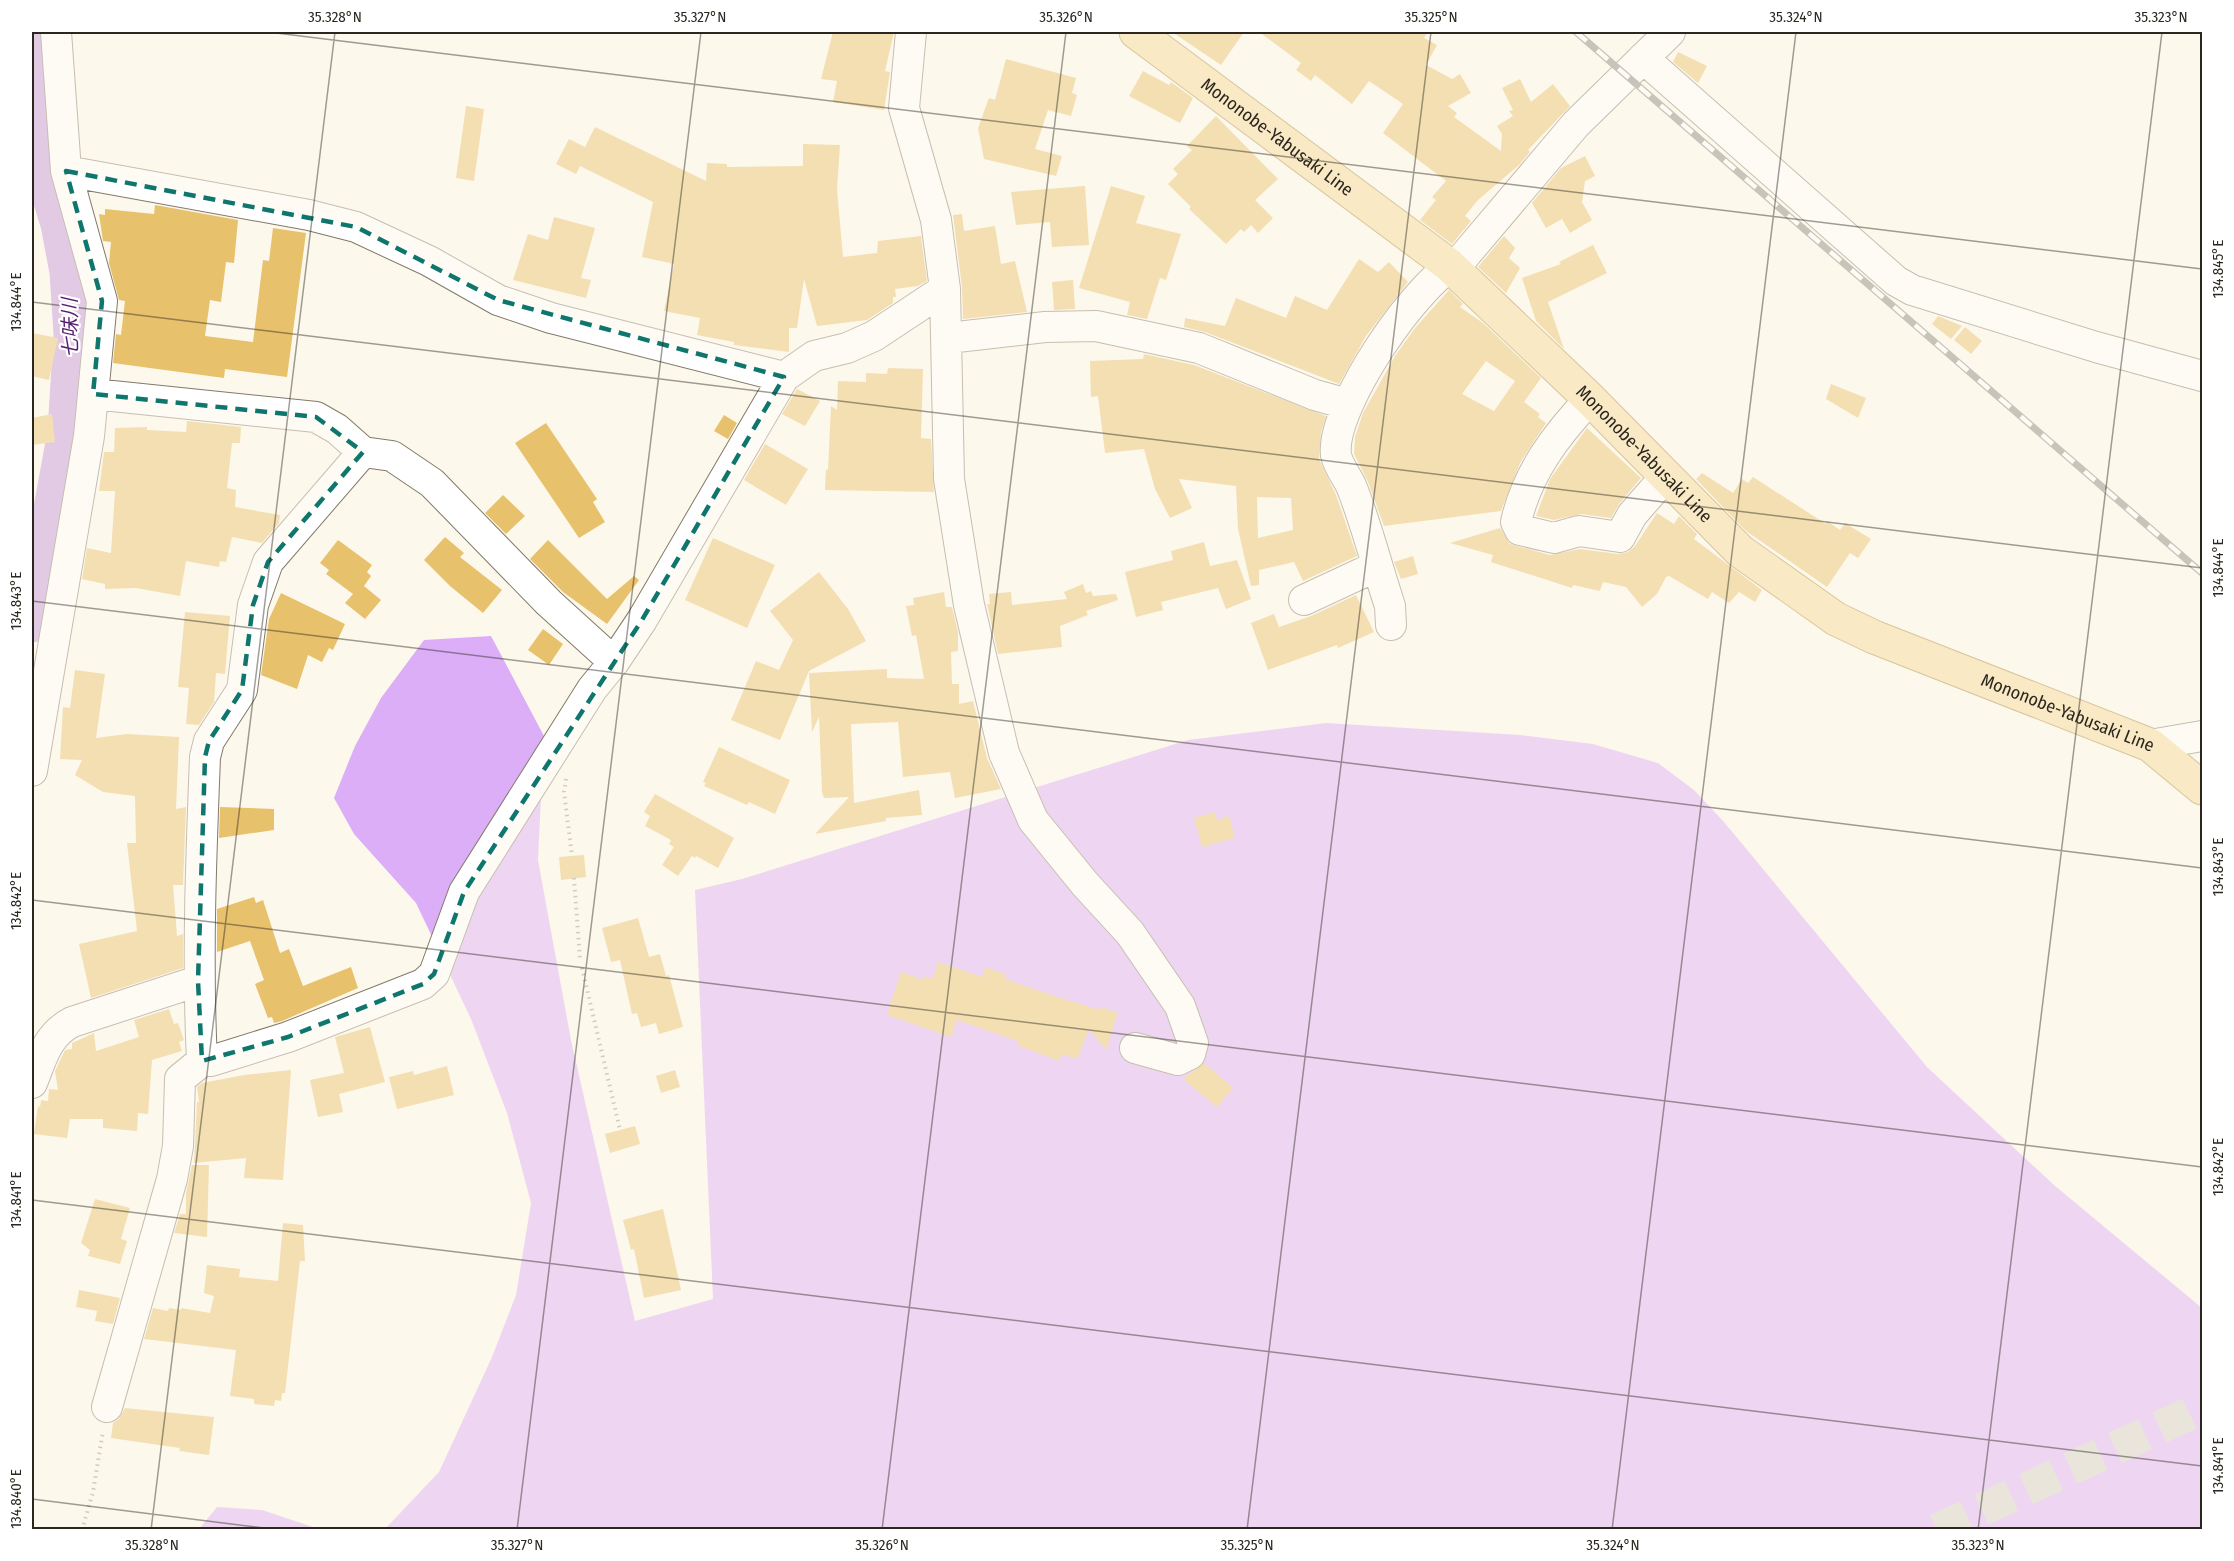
<svg xmlns="http://www.w3.org/2000/svg" width="2234" height="1561" viewBox="0 0 2234 1561" font-family="'Fira Sans Condensed','Noto Sans JP',sans-serif">
	<rect width="100%" height="100%" fill="#fdf8ec"/>
	<path fill="#dcaef8" d="M 491,636 L 544,736 L 538,860 L 571,1040 L 635,1321 L 713,1299 L 695,890 L 742,879 L 1188,740 L 1326,723 L 1520,735 L 1593,744 L 1658,763 L 1694,790 L 1724,822 L 1927,1067 L 2054,1185 L 2202,1308 L 2202,1529 L 385,1529 L 439,1472 L 492,1357 L 516,1295 L 531,1203 L 507,1113 L 471,1019 L 416,903 L 354,834 L 334,798 L 355,746 L 381,698 L 424,640 Z
		M 217,1507 L 262,1510 L 319,1529 L 199,1529 Z"/>
	<g fill="none" stroke-linecap="round" stroke-linejoin="round">
		<path stroke="#c093db" stroke-width="39" d="M 32,623 L 67,432 L 73,334 L 69,272 L 60,224 L 48,185 L 37,117 L 34,32"/>
	</g>
	<path fill="#e7c16c" fill-rule="evenodd" d="M 833,32 L 894,32 L 885,71 L 890,72 L 884,110 L 833,102 L 837,81 L 821,79 Z
		M 1172,32 L 1244,32 L 1221,65 Z
		M 1259,32 L 1428,32 L 1424,38 L 1437,45 L 1426,65 L 1452,79 L 1460,74 L 1471,93 L 1448,106 L 1457,113 L 1454,117 L 1501,151 L 1502,134 L 1497,126 L 1513,116 L 1509,111 L 1513,110 L 1502,88 L 1520,79 L 1531,102 L 1553,84 L 1570,106 L 1528,150 L 1530,152 L 1519,165 L 1478,200 L 1465,216 L 1471,221 L 1452,244 L 1420,220 L 1436,200 L 1432,197 L 1446,181 L 1383,133 L 1403,104 L 1369,81 L 1352,104 L 1315,75 L 1311,81 L 1296,70 L 1301,63 Z
		M 1678,52 L 1707,66 L 1698,83 L 1673,62 Z
		M 1006,59 L 1076,78 L 1072,93 L 1077,95 L 1071,116 L 1048,110 L 1035,149 L 1062,156 L 1056,176 L 984,159 L 978,128 L 989,98 L 995,100 Z
		M 1143,71 L 1169,85 L 1171,82 L 1193,98 L 1180,123 L 1129,96 Z
		M 466,106 L 484,109 L 474,181 L 456,178 Z
		M 1216,116 L 1278,179 L 1255,200 L 1273,218 L 1258,233 L 1251,225 L 1244,232 L 1241,229 L 1226,244 L 1189,209 L 1191,207 L 1168,184 L 1178,174 L 1173,169 L 1192,150 L 1187,146 Z
		M 595,127 L 706,181 L 707,163 L 727,164 L 727,167 L 803,166 L 803,144 L 840,145 L 837,190 L 843,257 L 877,253 L 878,241 L 921,236 L 927,281 L 918,286 L 895,289 L 896,297 L 893,297 L 893,303 L 867,320 L 817,326 L 804,279 L 797,328 L 789,328 L 789,352 L 734,345 L 734,342 L 697,335 L 700,318 L 664,311 L 674,264 L 642,257 L 653,202 L 580,166 L 576,174 L 556,164 L 569,139 L 585,147 Z
		M 1585,156 L 1595,176 L 1585,181 L 1582,202 L 1592,220 L 1570,233 L 1562,219 L 1546,228 L 1532,203 L 1561,168 Z
		M 1085,186 L 1089,245 L 1052,247 L 1050,222 L 1016,225 L 1011,192 Z
		M 1111,186 L 1145,196 L 1136,223 L 1181,234 L 1166,280 L 1160,278 L 1147,319 L 1127,315 L 1130,302 L 1079,288 Z
		M 155,205 L 238,220 L 234,263 L 226,262 L 221,302 L 210,300 L 205,336 L 253,342 L 263,260 L 269,261 L 273,228 L 306,233 L 287,377 L 225,369 L 224,378 L 113,363 L 116,334 L 121,335 L 125,301 L 119,300 L 109,263 L 111,242 L 103,241 L 99,214 L 105,215 L 105,209 L 154,214 Z
		M 962,214 L 964,231 L 995,226 L 1001,264 L 1015,261 L 1027,312 L 963,319 L 962,287 L 953,215 Z
		M 554,217 L 595,228 L 581,278 L 591,280 L 586,298 L 513,280 L 528,234 L 548,240 Z
		M 1504,236 L 1515,248 L 1509,258 L 1520,268 L 1506,293 L 1478,267 Z
		M 1593,245 L 1607,273 L 1548,302 L 1564,349 L 1536,321 L 1522,278 L 1561,264 L 1559,262 Z
		M 1359,259 L 1378,272 L 1389,262 L 1408,282 L 1366,336 L 1339,384 L 1205,332 L 1184,327 L 1185,318 L 1225,326 L 1236,298 L 1286,318 L 1295,296 L 1327,310 Z
		M 1073,280 L 1075,309 L 1054,310 L 1052,282 Z
		M 1449,290 L 1463,304 L 1460,307 L 1483,323 L 1541,378 L 1524,402 L 1540,414 L 1538,417 L 1546,423 L 1520,463 L 1501,511 L 1384,526 L 1368,482 L 1354,454 L 1355,437 L 1363,413 L 1395,356 L 1415,328 ZM 1486,361 L 1515,381 L 1494,411 L 1462,394 Z
		M 1938,316 L 1962,326 L 1951,339 L 1932,324 Z
		M 1965,327 L 1982,341 L 1971,354 L 1954,340 Z
		M 32,333 L 58,338 L 49,380 L 32,376 Z
		M 1144,354 L 1194,365 L 1326,416 L 1321,432 L 1319,459 L 1336,495 L 1357,556 L 1303,581 L 1294,562 L 1259,570 L 1259,585 L 1251,586 L 1238,529 L 1236,486 L 1179,479 L 1192,508 L 1170,518 L 1155,489 L 1144,449 L 1105,453 L 1098,396 L 1091,397 L 1090,361 L 1143,359 ZM 1257,497 L 1291,498 L 1293,530 L 1258,538 Z
		M 888,368 L 923,369 L 921,438 L 931,439 L 934,492 L 825,490 L 826,469 L 828,470 L 831,406 L 837,410 L 838,381 L 866,382 L 866,373 L 887,374 Z
		M 1831,384 L 1866,398 L 1858,418 L 1826,399 Z
		M 797,389 L 820,401 L 805,426 L 782,414 Z
		M 52,414 L 55,442 L 32,445 L 32,418 Z
		M 724,415 L 737,423 L 728,439 L 714,431 Z
		M 187,421 L 241,427 L 240,443 L 232,443 L 227,488 L 236,490 L 235,507 L 280,515 L 279,523 L 262,543 L 232,537 L 226,562 L 220,561 L 219,567 L 186,561 L 180,596 L 136,588 L 105,589 L 105,584 L 82,579 L 87,548 L 111,553 L 115,491 L 99,491 L 104,452 L 114,452 L 115,428 L 147,427 L 147,430 L 186,432 Z
		M 546,423 L 597,499 L 593,502 L 605,522 L 579,538 L 515,443 Z
		M 1587,428 L 1641,478 L 1619,504 L 1611,518 L 1581,514 L 1554,520 L 1536,516 L 1550,479 Z
		M 765,444 L 808,469 L 786,505 L 744,480 Z
		M 1702,473 L 1733,493 L 1742,479 L 1748,483 L 1753,477 L 1826,524 L 1827,521 L 1840,530 L 1845,523 L 1871,539 L 1858,558 L 1850,553 L 1827,587 L 1746,531 L 1696,479 Z
		M 503,495 L 525,516 L 506,534 L 485,513 Z
		M 1657,513 L 1674,524 L 1679,516 L 1697,534 L 1694,539 L 1762,590 L 1755,602 L 1739,592 L 1729,603 L 1712,592 L 1708,599 L 1669,576 L 1666,577 L 1657,594 L 1642,607 L 1626,587 L 1603,582 L 1600,591 L 1573,585 L 1572,588 L 1491,562 L 1493,555 L 1450,543 L 1500,528 L 1510,544 L 1550,555 L 1580,549 L 1618,554 L 1628,552 L 1635,546 Z
		M 445,537 L 464,553 L 460,557 L 502,590 L 483,613 L 450,586 L 424,560 Z
		M 713,538 L 775,565 L 747,628 L 685,600 Z
		M 338,540 L 372,565 L 367,572 L 371,576 L 364,586 L 381,600 L 365,619 L 345,603 L 353,594 L 326,574 L 329,570 L 320,563 Z
		M 548,540 L 607,599 L 634,576 L 639,580 L 607,624 L 563,592 L 530,559 Z
		M 1204,542 L 1210,566 L 1237,560 L 1251,599 L 1226,609 L 1218,588 L 1161,602 L 1163,610 L 1136,617 L 1125,572 L 1173,560 L 1171,551 Z
		M 1413,556 L 1418,574 L 1401,579 L 1394,562 Z
		M 819,572 L 848,609 L 866,641 L 809,671 L 780,740 L 731,720 L 756,661 L 779,670 L 793,640 L 770,611 Z
		M 1083,584 L 1086,593 L 1091,591 L 1093,596 L 1116,594 L 1118,600 L 1086,611 L 1088,615 L 1060,626 L 1062,647 L 998,654 L 987,604 L 990,604 L 989,594 L 1011,592 L 1012,605 L 1067,599 L 1064,592 Z
		M 944,592 L 946,607 L 952,607 L 958,632 L 958,651 L 951,652 L 952,684 L 959,684 L 959,704 L 973,701 L 987,758 L 1001,789 L 955,798 L 950,772 L 903,777 L 898,722 L 851,724 L 854,803 L 919,790 L 922,815 L 886,818 L 886,821 L 815,834 L 849,797 L 824,798 L 822,792 L 819,717 L 812,732 L 809,673 L 887,669 L 887,678 L 924,679 L 916,635 L 912,636 L 906,606 L 914,605 L 913,598 Z
		M 281,593 L 345,624 L 333,650 L 329,648 L 322,662 L 308,655 L 297,689 L 261,675 L 269,619 Z
		M 1356,595 L 1374,632 L 1338,648 L 1337,645 L 1268,670 L 1251,623 L 1274,614 L 1279,627 L 1311,616 Z
		M 185,612 L 230,616 L 225,674 L 216,673 L 214,702 L 199,725 L 186,724 L 189,688 L 178,687 Z
		M 543,629 L 563,644 L 549,665 L 528,650 Z
		M 75,670 L 105,674 L 96,738 L 127,734 L 179,737 L 176,809 L 186,807 L 183,885 L 173,885 L 177,936 L 183,934 L 183,968 L 91,998 L 79,944 L 137,931 L 127,843 L 136,843 L 135,796 L 103,792 L 75,775 L 82,760 L 60,759 L 63,707 L 70,708 Z
		M 719,747 L 790,780 L 775,814 L 749,802 L 747,805 L 704,786 L 706,783 L 703,782 Z
		M 655,794 L 734,838 L 718,868 L 696,856 L 695,858 L 692,856 L 678,876 L 662,865 L 674,847 L 669,844 L 671,840 L 645,826 L 650,816 L 644,812 Z
		M 220,807 L 274,809 L 274,830 L 219,838 Z
		M 1214,812 L 1217,820 L 1229,816 L 1235,838 L 1202,847 L 1194,818 Z
		M 584,855 L 586,877 L 561,880 L 559,857 Z
		M 254,897 L 256,903 L 263,900 L 280,953 L 289,949 L 303,986 L 351,967 L 358,988 L 282,1021 L 274,1023 L 272,1017 L 268,1018 L 255,984 L 264,980 L 250,941 L 217,952 L 217,909 Z
		M 638,918 L 649,957 L 660,954 L 666,976 L 669,975 L 683,1027 L 659,1034 L 656,1023 L 641,1027 L 637,1013 L 632,1014 L 620,960 L 611,962 L 602,928 Z
		M 938,962 L 982,977 L 986,967 L 1006,975 L 1005,979 L 1054,996 L 1100,1010 L 1101,1007 L 1118,1013 L 1106,1050 L 1089,1029 L 1077,1059 L 1061,1054 L 1059,1061 L 1017,1045 L 1018,1041 L 957,1020 L 951,1037 L 887,1015 L 901,972 L 924,980 L 925,976 L 933,979 Z
		M 169,1009 L 174,1024 L 178,1023 L 184,1040 L 179,1042 L 182,1051 L 152,1060 L 148,1114 L 138,1113 L 137,1131 L 103,1128 L 103,1119 L 70,1119 L 67,1138 L 34,1134 L 38,1106 L 40,1107 L 41,1100 L 48,1101 L 49,1089 L 58,1090 L 55,1071 L 65,1050 L 72,1049 L 72,1043 L 94,1033 L 96,1051 L 139,1037 L 134,1020 Z
		M 370,1027 L 385,1082 L 339,1094 L 343,1112 L 318,1117 L 310,1080 L 344,1073 L 335,1037 Z
		M 1204,1063 L 1233,1088 L 1217,1107 L 1183,1079 Z
		M 447,1066 L 454,1095 L 397,1109 L 389,1077 L 413,1071 L 414,1075 Z
		M 291,1070 L 283,1180 L 244,1178 L 246,1158 L 194,1163 L 197,1102 L 199,1102 L 197,1087 L 202,1083 L 244,1075 Z
		M 675,1070 L 680,1087 L 661,1093 L 656,1076 Z
		M 635,1126 L 640,1144 L 610,1153 L 605,1134 Z
		M 192,1165 L 209,1165 L 207,1237 L 174,1233 L 180,1214 L 186,1214 L 186,1193 Z
		M 95,1199 L 130,1208 L 121,1239 L 127,1241 L 120,1264 L 88,1256 L 90,1250 L 81,1243 Z
		M 663,1209 L 681,1290 L 644,1298 L 634,1249 L 631,1250 L 623,1220 Z
		M 283,1223 L 303,1225 L 305,1261 L 300,1261 L 285,1393 L 282,1393 L 281,1401 L 275,1400 L 274,1406 L 254,1404 L 254,1399 L 230,1396 L 236,1350 L 144,1339 L 153,1308 L 168,1311 L 169,1308 L 181,1310 L 181,1308 L 210,1313 L 214,1296 L 204,1293 L 207,1265 L 240,1269 L 239,1277 L 278,1281 Z
		M 79,1290 L 120,1298 L 113,1324 L 95,1321 L 97,1311 L 76,1307 Z
		M 125,1408 L 214,1417 L 209,1455 L 179,1451 L 180,1448 L 111,1438 L 113,1423 L 119,1419 Z"/>
	<g fill="none" stroke-linecap="round" stroke-linejoin="round">
		<path stroke="#d3cec3" stroke-width="33" stroke-dasharray="33 16" stroke-linecap="butt" d="M 1937,1530 L 2202,1408"/>
		<g stroke="#837a68" stroke-width="32">
			<path id="minor" d="M 911,32 L 904,108 L 936,220 L 945,289 L 949,479 L 969,605 L 1004,753 L 1033,820 L 1085,884 L 1130,933 L 1180,1006 L 1193,1043 L 1190,1054 L 1178,1060 L 1135,1048
				M 1643,58 L 1896,281 L 1912,290 L 2096,347 L 2202,376
				M 66,171 L 309,215 L 356,227 L 429,261 L 498,300 L 551,318 L 784,377
				M 948,338 L 1045,327 L 1096,326 L 1199,348 L 1315,395 L 1347,404
				M 93,394 L 316,417 L 337,429 L 363,452 L 392,456 L 432,483 L 549,603 L 614,662
				M 1590,399 C 1556,435 1527,473 1516,522 L 1520,530 L 1554,538 L 1579,531 L 1620,537 L 1632,515 L 1665,477
				M 1304,600 L 1377,566
				M 1391,625 L 1390,606 C 1377,567 1367,526 1352,488 C 1348,478 1338,466 1336,455 C 1330,407 1419,278 1461,260 L 1576,124 L 1670,32
				M 2150,745 L 2202,736
				M 32,771 L 89,436 L 102,301 L 66,171 L 56,32
				M 202,1061 L 211,1061 L 288,1037 L 423,984 L 434,974 L 464,892 L 592,689 L 614,662 L 642,620 L 784,377 L 814,356 L 847,348 L 874,336 L 945,289
				M 32,1083 C 42,1058 47,1035 72,1022 L 198,981
				M 107,1407 L 172,1179 L 178,1146 L 180,1079 L 202,1061 C 197,960 201,858 205,757 L 209,741 L 242,690 L 253,605 L 268,562 L 363,452"/>
		</g>
		<g stroke="#a9893c" stroke-width="35">
			<g id="major">
				<path id="s1" d="M 1136,32 L 1449,265 L 1590,399 L 1740,551 L 1836,619 L 1874,637 L 2150,745 L 2202,788"/>
			</g>
		</g>
		<path stroke="#9c988e" stroke-width="4" stroke-dasharray="1.5 4.5" stroke-linecap="butt" d="M 566,779 L 564,792 L 572,856
			M 574,878 L 580,959
			M 582,968 L 620,1130
			M 82,1530 L 93,1492 L 103,1431"/>
		<use href="#minor" stroke="#fff" stroke-width="30"/>
		<use href="#major" stroke="#f4d893" stroke-width="33"/>
		<g stroke="#8a867c" stroke-width="7">
			<path id="rail" d="M 1576,32 L 2202,573"/>
		</g>
		<use href="#rail" stroke="#fff" stroke-width="4.5" stroke-dasharray="14" stroke-linecap="butt"/>
	</g>
	<path d="M0 0H2234V1561H0ZM 66,171 L 356,227 L 498,300 L 784,377 L 642,620 L 464,892 L 434,974 L 423,984 L 288,1037 L 202,1061 L 198,981 L 205,757 L 209,741 L 242,690 L 253,605 L 268,562 L 363,452 L 316,417 L 93,394 L 102,301 Z" fill="#fdf8ec" fill-opacity=".55" fill-rule="evenodd"/>
	<path fill="none" stroke="#0f766e" stroke-width="4.5" stroke-dasharray="12 8" stroke-linejoin="round" d="M 66,171 L 356,227 L 498,300 L 784,377 L 642,620 L 464,892 L 434,974 L 423,984 L 288,1037 L 202,1061 L 198,981 L 205,757 L 209,741 L 242,690 L 253,605 L 268,562 L 363,452 L 316,417 L 93,394 L 102,301 Z"/>
	<path fill="none" stroke="#2b2720" stroke-width="1.5" stroke-opacity="0.45" d="M 268,32 L 2202,269M 32,302 L 2202,568M 32,601 L 2202,868M 32,900 L 2202,1167M 32,1200 L 2202,1466M 32,1499 L 279,1530M 151,1530 L 335,32M 517,1530 L 701,32M 882,1530 L 1066,32M 1247,1530 L 1431,32M 1612,1530 L 1796,32M 1978,1530 L 2162,32"/>
	<g text-anchor="middle" stroke-width="4.5" stroke-linejoin="round" paint-order="stroke">
		<g font-size="18" fill="#2b2720" stroke="#fff">
			<text dy="6" stroke="none"><textPath href="#s1" startOffset="176">Mononobe-Yabusaki Line</textPath></text>
			<text dy="6" stroke="none"><textPath href="#s1" startOffset="662">Mononobe-Yabusaki Line</textPath></text>
			<text dy="6" stroke="none"><textPath href="#s1" startOffset="1166">Mononobe-Yabusaki Line</textPath></text>
		</g>
		<g font-size="20" font-style="italic" fill="#571d73" stroke="#fff">
			<text transform="translate(70 328) rotate(-91)" y="7">七味川</text>
		</g>
	</g>
	<rect width="2234" height="1561" fill="none" stroke="#ffffff" stroke-width="66"/>
	<rect x="33" y="33" width="2168" height="1495" fill="none" stroke="#2b2720" stroke-width="2"/>
	<g font-size="15" text-anchor="middle" fill="#2b2720">
		<text x="335" y="22">35.328°N</text>
		<text x="700" y="22">35.327°N</text>
		<text x="1066" y="22">35.326°N</text>
		<text x="1431" y="22">35.325°N</text>
		<text x="1796" y="22">35.324°N</text>
		<text x="2161" y="22">35.323°N</text>
		<text transform="translate(2218 269) rotate(-90)" y="5">134.845°E</text>
		<text transform="translate(16 302) rotate(-90)" y="5">134.844°E</text>
		<text transform="translate(2218 568) rotate(-90)" y="5">134.844°E</text>
		<text transform="translate(16 601) rotate(-90)" y="5">134.843°E</text>
		<text transform="translate(2218 867) rotate(-90)" y="5">134.843°E</text>
		<text transform="translate(16 901) rotate(-90)" y="5">134.842°E</text>
		<text transform="translate(2218 1167) rotate(-90)" y="5">134.842°E</text>
		<text transform="translate(16 1200) rotate(-90)" y="5">134.841°E</text>
		<text transform="translate(2218 1466) rotate(-90)" y="5">134.841°E</text>
		<text transform="translate(16 1499) rotate(-90)" y="5">134.840°E</text>
		<text x="152" y="1550">35.328°N</text>
		<text x="517" y="1550">35.327°N</text>
		<text x="882" y="1550">35.326°N</text>
		<text x="1247" y="1550">35.325°N</text>
		<text x="1613" y="1550">35.324°N</text>
		<text x="1978" y="1550">35.323°N</text>
	</g>
</svg>
